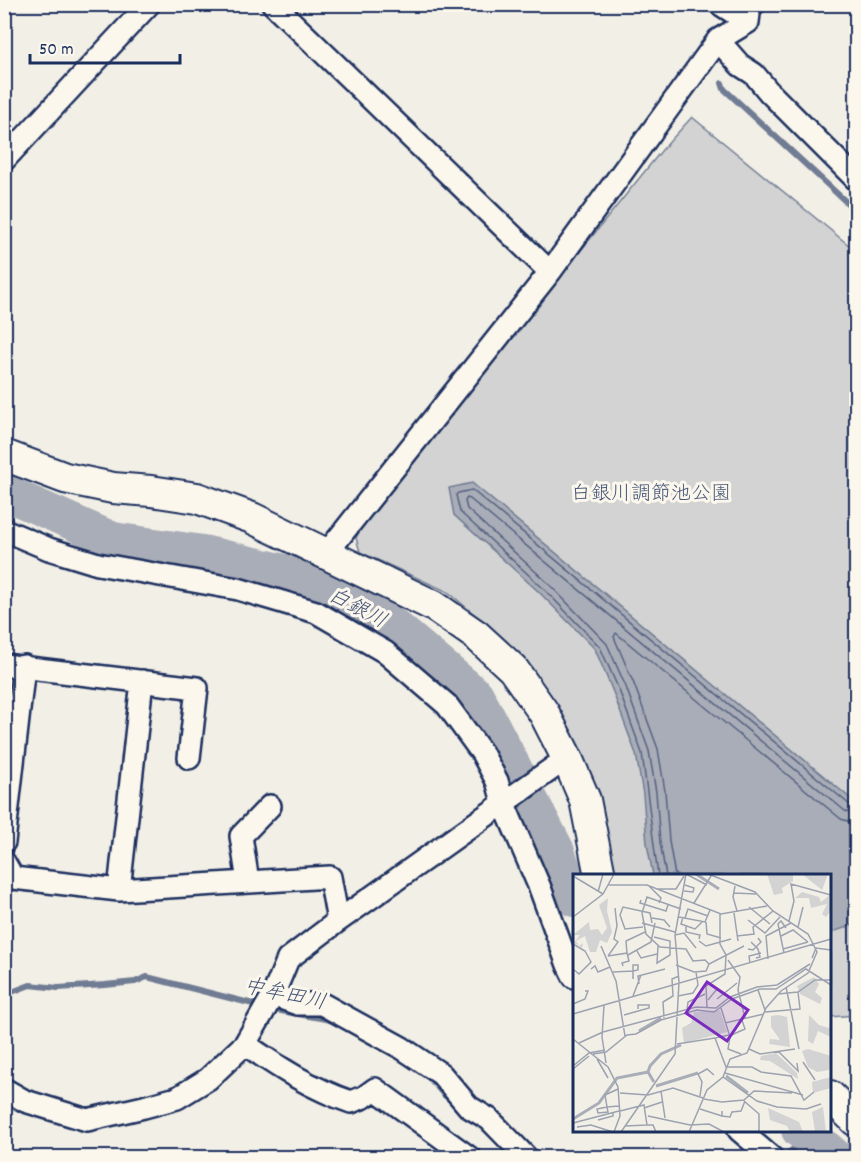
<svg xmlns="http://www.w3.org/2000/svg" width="861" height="1162" viewBox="0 0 861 1162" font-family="Dekko,'Klee One',sans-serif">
	<rect width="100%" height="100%" fill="#f2efe6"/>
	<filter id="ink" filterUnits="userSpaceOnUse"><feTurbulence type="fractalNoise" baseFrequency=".0167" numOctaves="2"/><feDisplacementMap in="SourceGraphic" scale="12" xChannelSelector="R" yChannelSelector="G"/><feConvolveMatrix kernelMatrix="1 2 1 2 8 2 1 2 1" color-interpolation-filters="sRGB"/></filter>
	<g filter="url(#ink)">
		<path fill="#d2d3d2" stroke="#768198" stroke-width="1.5" d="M 692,117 L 856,251 L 856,1015 L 830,1017 L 830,876 L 609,875 L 558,716 L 534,671 L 510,645 L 448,592 L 360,552 L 356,538 L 363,524 L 393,483 L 662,150 Z"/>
		<path fill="#a9adb7" stroke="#707b93" stroke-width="1.5" d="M 472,483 L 856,803 L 856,924 L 830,933 L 830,876 L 653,875 L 647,844 L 643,794 L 636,754 L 613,692 L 595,649 L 539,592 L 454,515 L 449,488 Z"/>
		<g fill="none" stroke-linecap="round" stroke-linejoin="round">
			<path stroke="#546182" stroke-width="1.5" d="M 658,876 L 642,753 L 619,690 L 600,647 L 543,588 L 460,512 L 456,495 L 458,493 L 472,490 L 850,805 L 856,807
				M 666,876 L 660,842 L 656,792 L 649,751 L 626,687 L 607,644 L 548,583 L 467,509 L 465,501 L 467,498 L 470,499 L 845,811 L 856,815
				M 675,876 L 669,841 L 665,791 L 658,749 L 634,684 L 614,637 L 616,633 L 841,819 L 856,824"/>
			<path stroke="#707b93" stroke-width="6" d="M 722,83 L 724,89 L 856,211
				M 4,995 L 30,985 L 58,988 L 105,985 L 135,982 L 147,977 L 261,1006
				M 270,1009 L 331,1020
				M 428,1076 L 444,1095 L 454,1103
				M 782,1158 L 808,1137"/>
			<path stroke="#a9adb7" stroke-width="36" d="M 4,492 L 113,540 L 203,553 L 289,573 L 381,615 L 476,695 L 556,849 L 574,899
				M 799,1130 L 821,1144 L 837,1158"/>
			<g stroke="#1b2f5e" stroke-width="26">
				<path id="street" d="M 273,4 L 550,272
					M 720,4 L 748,22
					M 718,40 L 740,65 L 754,74 L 769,92 L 856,179
					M 4,160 L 149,4
					M 4,530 L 49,549 L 98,564 L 238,589 L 316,612 L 385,652 L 447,705 L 482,753 L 497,781 L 503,802 L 540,888 L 568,965 L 574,977
					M 326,554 L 550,272 L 718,40 L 748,22 L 750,6 L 754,4
					M 4,665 L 197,688 L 189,758
					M 4,842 L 24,666
					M 4,862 L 13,878 L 119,890 L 330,877 L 338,921
					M 248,882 L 241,836 L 270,806
					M 119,890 L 142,681
					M 273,995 L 298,1004 L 322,1004 L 402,1048 L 441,1074 L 469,1107 L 489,1119 L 527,1158
					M 245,1044 C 278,1067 312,1089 351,1102 L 364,1097 L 375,1089 L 470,1158
					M 4,1089 L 25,1101 L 87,1120 L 144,1107 L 177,1098 L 208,1079 L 245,1044 L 273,995 L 288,959 L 338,921 L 567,758
					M 739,1130 L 772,1158"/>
			</g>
			<g stroke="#1b2f5e" stroke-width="34">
				<path id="secondary" d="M 4,455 L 65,478 L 113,488 L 151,491 L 197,498 L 252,518 L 434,606 L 476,635 L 513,669 L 544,713 L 567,758 L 585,800 L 600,876
					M 830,1096 L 856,1121"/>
			</g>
			<use href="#street" stroke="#fbf7ec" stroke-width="21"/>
			<use href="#secondary" stroke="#fbf7ec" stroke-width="30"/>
		</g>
	</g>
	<g text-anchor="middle" stroke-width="6" stroke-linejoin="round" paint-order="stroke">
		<g font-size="20" fill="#49587b" stroke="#fbf7ec">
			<text x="651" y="499">白銀川調節池公園</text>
		</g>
		<g font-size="21" font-style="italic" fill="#465579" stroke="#fbf7ec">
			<text transform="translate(358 607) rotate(28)" y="7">白銀川</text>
			<text transform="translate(285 993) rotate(12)" y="7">中牟田川</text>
		</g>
	</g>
	<g transform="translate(573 874)">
		<rect width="258" height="258" fill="#f2efe6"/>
		<path d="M 194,0 L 220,0 L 220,7 L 209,14 L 210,19 L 201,21 ZM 229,0 L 255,0 L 249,16 ZM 229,18 L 246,23 L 248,28 L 258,20 L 258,37 L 253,43 L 249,40 L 254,30 L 238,34 L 236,24 L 222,24 ZM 35,24 L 34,37 L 39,58 L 34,69 L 27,66 L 23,78 L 17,78 L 12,62 L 3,67 L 6,72 L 10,69 L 9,74 L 1,69 L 7,61 L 0,61 L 16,48 L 17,56 L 25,55 L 29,61 L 34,54 L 26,31 ZM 241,103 L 246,110 L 242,118 L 249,124 L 247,130 L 227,120 L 224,112 ZM 147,136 L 154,158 L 111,169 L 109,154 L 118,149 L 121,138 ZM 205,141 L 214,143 L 217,173 L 196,170 L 197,165 L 207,166 L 198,153 L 198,142 ZM 236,141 L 246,151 L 256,154 L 258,145 L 258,163 L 245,157 L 240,170 L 235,167 ZM 235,175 L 258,182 L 256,196 L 244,198 L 235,193 L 229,177 ZM 203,179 L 224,199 L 225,205 L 197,187 L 187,186 L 188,182 ZM 258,203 L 258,214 L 240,219 L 239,208 ZM 250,233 L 253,258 L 242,258 L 239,238 ZM 195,234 L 226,248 L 230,258 L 217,258 L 214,252 L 197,246 Z" fill="#d2d3d2"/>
		<path fill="none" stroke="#a9adb7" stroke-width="3" d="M 123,0 L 146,15M 66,157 L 88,144M 153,202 L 175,219M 81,208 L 75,198 L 77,192 L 88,180 L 108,171M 83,212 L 125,199M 0,245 L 26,229 L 44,204 L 75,198"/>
		<path fill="none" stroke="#9ca2b0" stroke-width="1.5" d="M 113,0 L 134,11M 0,2 L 30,20M 35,11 L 74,11 L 148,40 L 194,32M 76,12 L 88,24 L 86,29M 162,12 L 160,23 L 164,37M 84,15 L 103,15 L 111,2M 111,17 L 120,18 L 121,14 L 112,11M 25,18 L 30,0M 161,19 L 183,20M 68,26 L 67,29 L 93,37 L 95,31M 121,29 L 138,2M 176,33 L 197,50M 108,35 L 74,23 L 69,39 L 73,60 L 87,73 L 113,75 L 120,87 L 132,86 L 136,90M 161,39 L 165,67M 0,43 L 30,20 L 41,0M 106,43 L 132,48 L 137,36M 110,43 L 108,50 L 122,55 L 129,48M 79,44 L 91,46 L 97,53M 112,44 L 115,35 L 135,42M 175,46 L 192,59 L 207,43M 216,47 L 221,27 L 218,10 L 258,21M 133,48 L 134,60 L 148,64M 69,49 L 102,58M 113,52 L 113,58 L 127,61 L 126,65M 70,53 L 52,55 L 47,41 L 50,33 L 77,39 L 79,49M 225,53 L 230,33M 102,61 L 111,59 L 123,74M 164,62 L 181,60 L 180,53 L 200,37M 208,62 L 220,56 L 235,68M 81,63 L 97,67 L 97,81 L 84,89 L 85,72M 126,67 L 133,72 L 158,65M 178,68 L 185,75 L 187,83 L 183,84M 0,70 L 12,77 L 18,88 L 6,100 L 0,95M 28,72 L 43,107 L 52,162M 175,75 L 180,76 L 188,68 L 185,64M 210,75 L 235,68M 64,77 L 68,84 L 84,80M 211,79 L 205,50 L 208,47 L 213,54M 55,81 L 78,68 L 82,49M 35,82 L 45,68 L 41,65 L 44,52 L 42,34M 35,82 L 54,79 L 53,67 L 72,58M 239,84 L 243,74 L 258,76M 195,85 L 193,62 L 218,49M 155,86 L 167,103 L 165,116 L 172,144M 177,89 L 176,82 L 188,79M 103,91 L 121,98 L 133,97 L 136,90 L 171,72M 50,92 L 49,89 L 56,87 L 54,79M 18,95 L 22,92 L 25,98 L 37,93M 60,97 L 60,91 L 65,91 L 65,96 L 60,97M 40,98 L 60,97 L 60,105M 66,110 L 65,102 L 92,95M 213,113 L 226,175M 185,116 L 192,136M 205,120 L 225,118 L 242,106 L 258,106M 60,122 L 68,101M 105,122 L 120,119 L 125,111 L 123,98M 144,125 L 164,109M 135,126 L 144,115 L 151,121M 0,130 L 12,125 L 15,117 L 12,117M 31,131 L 29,163 L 33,189M 134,134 L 133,112 L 152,100 L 153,81 L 147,70 L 147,39M 148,134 L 157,163 L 155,175 L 168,180M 114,136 L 115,128 L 132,120M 192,138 L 227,135 L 225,118M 0,140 L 258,65M 51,141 L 76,134 L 76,131 L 65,131 L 65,135M 91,144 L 90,128 L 100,122 L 99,105 L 106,102M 152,149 L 191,140M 30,158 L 123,133 L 143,134 L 157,123 L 184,113 L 204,111 L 237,90M 156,161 L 142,164 L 153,193 L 179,193 L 188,198 L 218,202 L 231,226 L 241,218M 156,162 L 172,155 L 169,146M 0,165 L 35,193 L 45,213 L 47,242 L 41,258M 6,169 L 30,158M 104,170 L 142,164M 176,175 L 187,180 L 222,175M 205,177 L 225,197 L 224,189M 20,180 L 33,178 L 54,161 L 63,160 L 88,146 L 124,136 L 141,138 L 159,125 L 187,115 L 203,115 L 233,95 L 258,111M 24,185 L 35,204M 230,188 L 242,206M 0,192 L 16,179 L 32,176M 0,195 L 16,182M 152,199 L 230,221M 150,203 L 184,227 L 204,233 L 233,235 L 248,230M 45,215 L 32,221 L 34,233 L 46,232M 88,217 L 92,244M 47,219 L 75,221 L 100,214 L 130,224M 127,222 L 129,208 L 125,200 L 134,195 L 141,201M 131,225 L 149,228 L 171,226 L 181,217 L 219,219M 171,227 L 186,240 L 186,258M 34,233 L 35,238 L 25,239 L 24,235 ZM 71,234 L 89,228M 127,235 L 149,242M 47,237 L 71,231 L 74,251 L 80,251 L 83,258M 149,237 L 149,242 L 157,243 L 159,238 L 168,237 L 172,227M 75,242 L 117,251 L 136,250 L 151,258M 25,246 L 40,242 L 40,238M 0,249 L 46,237M 52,252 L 74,251M 4,253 L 18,251 L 40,258M 48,258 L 102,180 L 106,108 L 102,61 L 113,0M 116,258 L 134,216 L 150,203 L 157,185 L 174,179 L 193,134 L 208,117 L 235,99 L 244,78 L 235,60 L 200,37 L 182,18 L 135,0"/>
		<path fill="#7b2cbf" fill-opacity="0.15" stroke="#7b2cbf" stroke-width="3" d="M 134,108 L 175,136 L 154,167 L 113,139 Z"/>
		<rect width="258" height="258" fill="none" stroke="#1b2f5e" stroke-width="3"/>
	</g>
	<rect width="861" height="1162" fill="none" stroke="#fbf7ec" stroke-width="24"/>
	<rect x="12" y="12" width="837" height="1138" fill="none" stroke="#1b2f5e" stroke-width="2" filter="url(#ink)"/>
	<path d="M30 54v9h150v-9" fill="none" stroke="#1b2f5e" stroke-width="3"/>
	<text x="39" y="54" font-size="18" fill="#1b2f5e" stroke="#fbf7ec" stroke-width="4.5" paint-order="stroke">50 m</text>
</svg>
